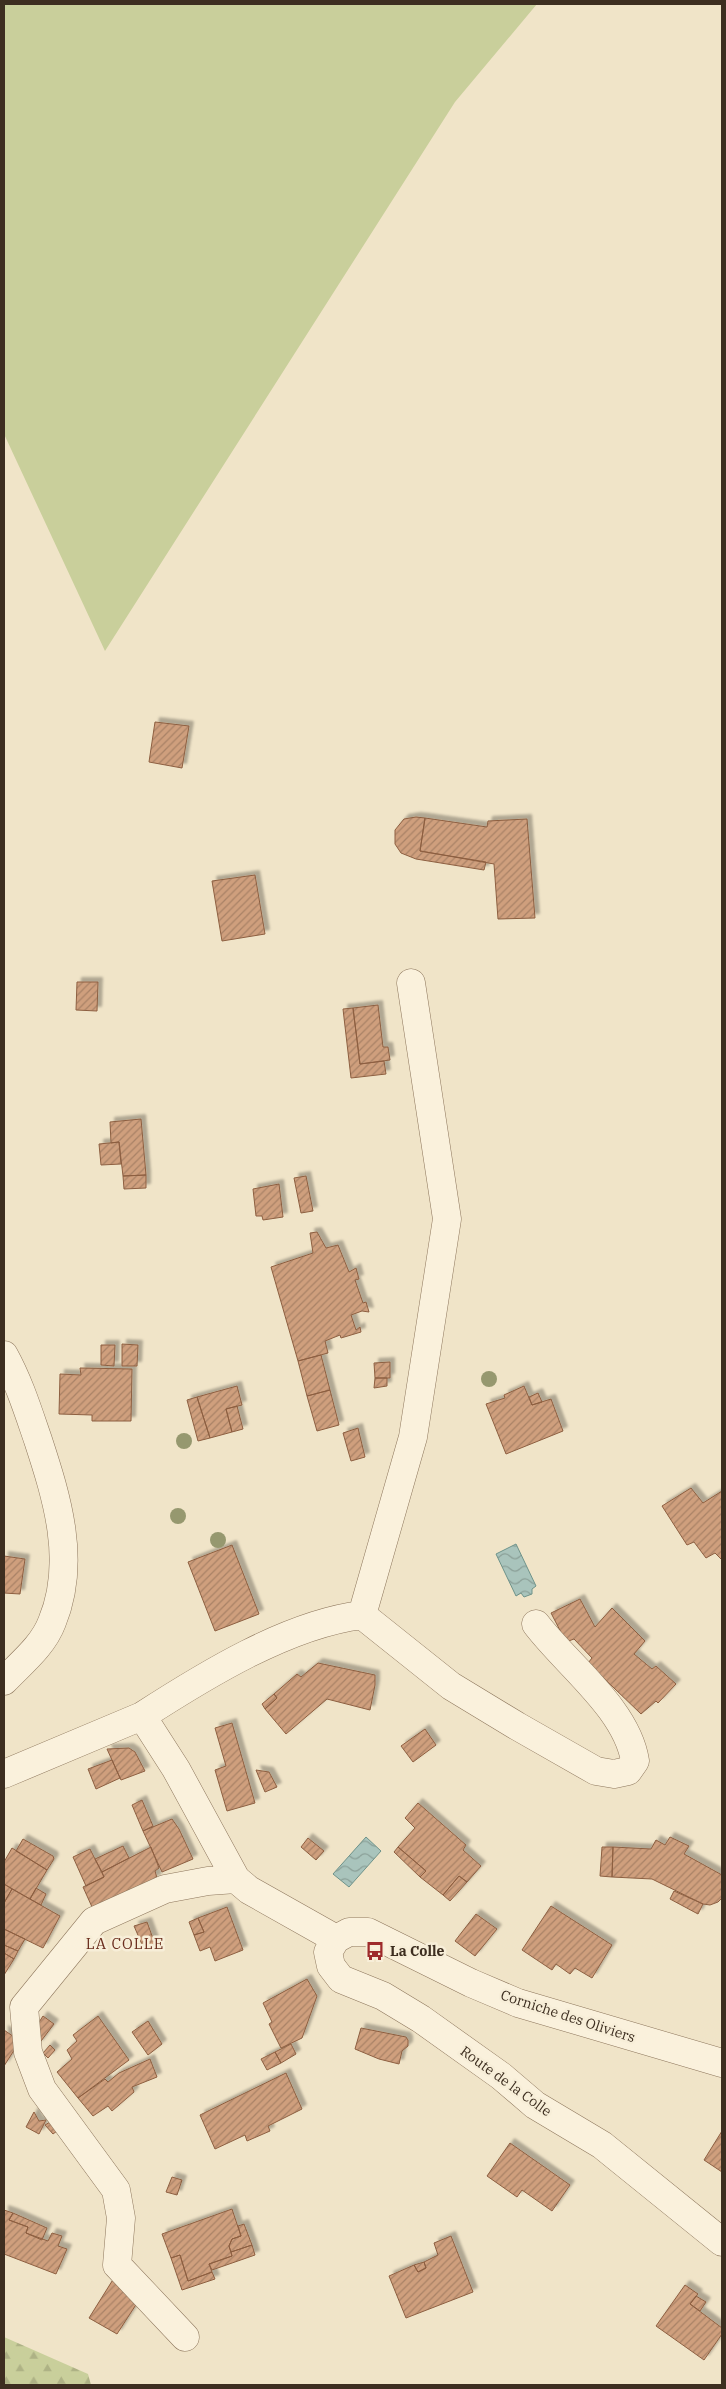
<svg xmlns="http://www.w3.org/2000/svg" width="726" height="2389" viewBox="0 0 726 2389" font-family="'IBM Plex Serif',serif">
	<defs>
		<pattern id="forest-firs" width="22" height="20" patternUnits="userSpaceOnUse" patternTransform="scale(1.25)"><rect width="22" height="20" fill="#c9cf9b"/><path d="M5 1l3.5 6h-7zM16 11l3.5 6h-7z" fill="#aeb285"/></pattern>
		<pattern id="water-waves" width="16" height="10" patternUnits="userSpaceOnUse" patternTransform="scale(1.25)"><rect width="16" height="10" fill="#a9c4bc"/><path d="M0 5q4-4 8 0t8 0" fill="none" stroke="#8ba098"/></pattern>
		<pattern id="building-hatch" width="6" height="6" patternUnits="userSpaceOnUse" patternTransform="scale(1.25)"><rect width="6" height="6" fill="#cf9f7d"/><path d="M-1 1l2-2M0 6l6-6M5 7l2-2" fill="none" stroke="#a98266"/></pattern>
		<filter id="shadow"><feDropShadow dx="4.5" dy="-4.5" stdDeviation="1" flood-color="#0004"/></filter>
	</defs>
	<rect width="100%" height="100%" fill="#f0e4c8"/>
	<path fill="#c9cf9b" d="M 4,4 L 537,4 L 455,102 L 105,651 L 4,434 Z"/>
	<path fill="url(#forest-firs)" d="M 4,2337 L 88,2374 L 91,2385 L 4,2385 Z"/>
	<path fill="url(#water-waves)" stroke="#6f938a" d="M 516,1544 L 536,1586 L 532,1589 L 532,1594 L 524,1597 L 521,1593 L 516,1596 L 496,1554 Z
		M 366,1837 L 381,1851 L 349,1887 L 333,1874 Z"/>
	<path fill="url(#building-hatch)" stroke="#8d5f41" filter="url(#shadow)" d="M 155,722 L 189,726 L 182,768 L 149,762 Z
		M 416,817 L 425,818 L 420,851 L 486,862 L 484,870 L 416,859 L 401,853 L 395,844 L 395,830 L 404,819 Z
		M 425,818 L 487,827 L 488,821 L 527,819 L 535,918 L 498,919 L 494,864 L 420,851 Z
		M 255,875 L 265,934 L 222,941 L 212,881 Z
		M 77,982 L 98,982 L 97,1011 L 76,1010 Z
		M 378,1005 L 383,1047 L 388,1047 L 390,1060 L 360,1064 L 353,1008 Z
		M 353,1008 L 360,1064 L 384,1061 L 386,1074 L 351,1078 L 343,1009 Z
		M 141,1119 L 146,1175 L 123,1176 L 119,1142 L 111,1143 L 110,1122 Z
		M 119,1142 L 121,1164 L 101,1165 L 99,1144 Z
		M 146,1175 L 146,1188 L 124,1189 L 123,1176 Z
		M 306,1176 L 313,1211 L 301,1213 L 294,1178 Z
		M 279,1184 L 283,1217 L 263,1220 L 262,1216 L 256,1216 L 253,1189 Z
		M 317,1232 L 326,1248 L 338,1245 L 349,1272 L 356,1268 L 359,1279 L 355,1280 L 363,1303 L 366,1302 L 369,1312 L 362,1311 L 351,1315 L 356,1330 L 360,1327 L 361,1332 L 341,1338 L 340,1335 L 325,1341 L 328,1353 L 298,1361 L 271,1267 L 313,1253 L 310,1233 Z
		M 122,1344 L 138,1345 L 137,1366 L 122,1366 Z
		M 101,1345 L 115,1345 L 114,1366 L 101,1365 Z
		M 321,1355 L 330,1390 L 307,1396 L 298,1361 Z
		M 390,1362 L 390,1378 L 375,1378 L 374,1363 Z
		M 80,1368 L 132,1369 L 131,1421 L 92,1421 L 92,1415 L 59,1414 L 60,1374 L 81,1375 Z
		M 375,1378 L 387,1378 L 387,1386 L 374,1388 Z
		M 237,1386 L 242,1405 L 226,1409 L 232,1432 L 210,1438 L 197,1397 Z
		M 524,1386 L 532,1405 L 551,1399 L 563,1431 L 506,1454 L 486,1404 L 505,1398 L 504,1395 Z
		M 330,1390 L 339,1425 L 317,1431 L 307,1396 Z
		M 538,1393 L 542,1402 L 532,1405 L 529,1397 Z
		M 197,1397 L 210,1438 L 198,1441 L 187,1400 Z
		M 237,1406 L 243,1429 L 232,1432 L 226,1409 Z
		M 358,1428 L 365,1457 L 351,1461 L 343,1433 Z
		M 691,1488 L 703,1503 L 722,1491 L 722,1560 L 715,1553 L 706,1558 L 694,1542 L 687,1545 L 662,1506 Z
		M 232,1545 L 259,1614 L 215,1631 L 188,1562 Z
		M 4,1556 L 25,1559 L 20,1594 L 4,1593 Z
		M 580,1599 L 595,1627 L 612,1608 L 645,1641 L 634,1654 L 652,1669 L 656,1666 L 676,1684 L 658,1703 L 656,1701 L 641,1714 L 588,1663 L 592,1658 L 574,1639 L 566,1642 L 551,1613 Z
		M 318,1663 L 375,1675 L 375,1685 L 370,1710 L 327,1699 L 286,1734 L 265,1709 L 277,1698 L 274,1694 L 297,1674 L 301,1677 Z
		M 274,1694 L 277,1698 L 265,1709 L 262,1704 Z
		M 232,1723 L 255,1803 L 227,1811 L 215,1770 L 226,1766 L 215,1728 Z
		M 425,1729 L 436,1745 L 413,1762 L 401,1746 Z
		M 129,1748 L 135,1752 L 145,1771 L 121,1780 L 107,1749 Z
		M 112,1760 L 120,1778 L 96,1789 L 88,1769 Z
		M 256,1770 L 269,1772 L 277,1787 L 265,1792 Z
		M 142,1800 L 153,1826 L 143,1831 L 132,1805 Z
		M 418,1803 L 466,1845 L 463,1850 L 481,1866 L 467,1882 L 459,1876 L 443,1895 L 420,1877 L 426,1871 L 398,1847 L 415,1828 L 405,1818 Z
		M 172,1819 L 179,1829 L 193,1859 L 162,1872 L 143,1831 Z
		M 670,1837 L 689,1846 L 684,1854 L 722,1875 L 722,1898 L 718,1902 L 710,1905 L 703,1904 L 652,1879 L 612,1877 L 613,1847 L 651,1849 L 656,1840 L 665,1845 Z
		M 308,1838 L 324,1851 L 316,1860 L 301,1847 Z
		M 23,1839 L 53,1856 L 54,1859 L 47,1870 L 16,1851 Z
		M 123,1846 L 129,1858 L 102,1872 L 95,1859 Z
		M 151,1847 L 159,1868 L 155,1871 L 157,1878 L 92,1907 L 83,1887 L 104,1877 L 102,1872 Z
		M 398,1847 L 426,1871 L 420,1877 L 394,1852 Z
		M 602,1847 L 613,1847 L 612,1877 L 600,1876 Z
		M 12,1848 L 47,1870 L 30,1899 L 4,1884 L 4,1862 Z
		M 90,1849 L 104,1877 L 86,1886 L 73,1857 Z
		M 459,1876 L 467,1882 L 450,1901 L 443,1895 Z
		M 4,1884 L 12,1889 L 4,1903 Z
		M 36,1888 L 46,1894 L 41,1905 L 30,1899 Z
		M 12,1889 L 60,1916 L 43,1948 L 4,1929 L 4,1903 Z
		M 674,1891 L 703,1904 L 698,1914 L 670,1899 Z
		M 551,1906 L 612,1945 L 592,1978 L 575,1968 L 570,1974 L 556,1964 L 552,1970 L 522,1950 Z
		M 227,1907 L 243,1950 L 215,1961 L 210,1947 L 200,1951 L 194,1935 L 204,1932 L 198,1918 Z
		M 476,1914 L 497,1929 L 475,1956 L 455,1941 Z
		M 198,1918 L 204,1932 L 194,1935 L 189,1922 Z
		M 147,1922 L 155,1944 L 144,1949 L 134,1926 Z
		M 4,1929 L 25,1939 L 18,1951 L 4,1945 Z
		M 4,1945 L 18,1951 L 14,1959 L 4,1953 Z
		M 4,1953 L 14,1959 L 4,1975 Z
		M 307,1979 L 317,1996 L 302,2038 L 281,2048 L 269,2024 L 272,2022 L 263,2003 Z
		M 43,2016 L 54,2024 L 38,2045 L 36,2027 Z
		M 98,2016 L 129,2060 L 78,2098 L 57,2072 L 72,2059 L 67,2050 L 77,2041 L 73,2035 Z
		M 148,2021 L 162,2044 L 148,2055 L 132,2032 Z
		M 361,2028 L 406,2037 L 408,2040 L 408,2046 L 402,2051 L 399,2064 L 379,2059 L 355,2049 Z
		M 4,2030 L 20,2041 L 4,2066 Z
		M 291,2044 L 296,2054 L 281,2063 L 275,2052 Z
		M 50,2045 L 55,2050 L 48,2058 L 43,2053 Z
		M 275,2052 L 281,2063 L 267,2070 L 261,2059 Z
		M 150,2059 L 157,2077 L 132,2087 L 134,2092 L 112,2111 L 108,2106 L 93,2116 L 78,2098 L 105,2079 L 108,2082 L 119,2073 Z
		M 286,2073 L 302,2109 L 268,2126 L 270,2131 L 247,2141 L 245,2135 L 215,2149 L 200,2115 Z
		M 34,2112 L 39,2121 L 46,2120 L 39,2134 L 26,2127 Z
		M 57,2118 L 65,2125 L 53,2134 L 45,2125 Z
		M 722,2131 L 722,2172 L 704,2160 Z
		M 510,2143 L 570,2185 L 552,2211 L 522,2190 L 517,2197 L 487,2176 Z
		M 172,2177 L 182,2180 L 177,2195 L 166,2192 Z
		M 232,2209 L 241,2236 L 232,2239 L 229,2246 L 232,2256 L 209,2264 L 212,2272 L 188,2281 L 180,2255 L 171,2258 L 162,2234 Z
		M 4,2210 L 13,2213 L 9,2220 L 28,2227 L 26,2233 L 48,2241 L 52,2233 L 62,2236 L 58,2246 L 67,2249 L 56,2274 L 4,2254 Z
		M 13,2213 L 47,2228 L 42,2240 L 26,2233 L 28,2227 L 9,2220 Z
		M 244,2224 L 252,2245 L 231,2252 L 229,2246 L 232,2239 L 241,2236 L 238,2226 Z
		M 451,2236 L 473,2292 L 406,2318 L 389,2276 L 414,2265 L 418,2272 L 426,2268 L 424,2262 L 438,2255 L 434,2243 Z
		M 252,2245 L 255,2255 L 212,2270 L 209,2264 L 232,2256 L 231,2252 Z
		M 180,2255 L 188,2281 L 212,2272 L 215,2279 L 182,2290 L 171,2258 Z
		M 424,2262 L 426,2268 L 418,2272 L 414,2265 Z
		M 114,2278 L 139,2300 L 117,2334 L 89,2318 Z
		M 685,2285 L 698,2294 L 690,2304 L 722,2328 L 722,2334 L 704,2360 L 656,2326 Z
		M 696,2296 L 706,2302 L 700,2311 L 690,2304 Z"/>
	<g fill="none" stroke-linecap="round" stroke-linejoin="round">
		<g stroke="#8d765c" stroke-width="29">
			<path id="minor" d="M 4,1355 C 19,1382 28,1411 38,1440 C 57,1498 77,1562 52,1622 C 43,1646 21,1663 4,1681
				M 362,1615 L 413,1437 L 447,1219 L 411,983
				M 142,1716 C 204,1676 288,1624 362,1615 L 451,1686 L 517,1726 L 596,1771 L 614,1774 L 628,1771 L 635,1761 C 627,1709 567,1665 536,1624
				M 4,1774 L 142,1716 L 176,1769 L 236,1879 L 249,1890 L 336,1939
				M 336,1939 L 328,1952 L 331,1966 L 341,1979 L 383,1996 L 421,2019 L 501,2076 L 535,2105 L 602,2145 L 722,2242
				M 336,1939 L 349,1932 L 368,1932 L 471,1983 L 518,2003 L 722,2063
				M 185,2337 L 117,2265 L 121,2218 L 116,2190 L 42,2089 L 28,2052 L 24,2007 L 94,1921 L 165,1889 L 208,1881 L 236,1879"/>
		</g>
		<use href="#minor" stroke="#faf1dc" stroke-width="28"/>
	</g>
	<g fill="#96986f">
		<circle cx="489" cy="1379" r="8"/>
		<circle cx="184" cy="1441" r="8"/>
		<circle cx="178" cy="1516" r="8"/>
		<circle cx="218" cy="1540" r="8"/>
	</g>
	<defs>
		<g id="bus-bare" transform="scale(1.5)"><path d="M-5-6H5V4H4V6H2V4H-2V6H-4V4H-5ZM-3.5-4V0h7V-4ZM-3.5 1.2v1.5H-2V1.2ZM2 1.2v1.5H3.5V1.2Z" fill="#9e2a2b" stroke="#f7eed8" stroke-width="2.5" paint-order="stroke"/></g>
	</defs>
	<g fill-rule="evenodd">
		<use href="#bus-bare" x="375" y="1951"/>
	</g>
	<g text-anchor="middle" stroke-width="5" stroke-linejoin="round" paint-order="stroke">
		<g font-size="14" font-weight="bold" fill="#3d2e20" stroke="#f7eed8" text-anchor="start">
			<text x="390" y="1956">La Colle</text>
		</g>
		<g font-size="14" fill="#3d2e20" stroke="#f7eed8">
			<text transform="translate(568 2016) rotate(18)" y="5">Corniche des Oliviers</text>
			<text transform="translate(506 2081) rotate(36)" y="5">Route de la Colle</text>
		</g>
		<g font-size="15" letter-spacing="1" fill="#6b2e1e" stroke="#f7eed8">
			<text x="125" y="1949">LA COLLE</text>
		</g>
	</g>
	<rect width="726" height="2389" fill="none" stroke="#3d2e20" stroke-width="10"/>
</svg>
